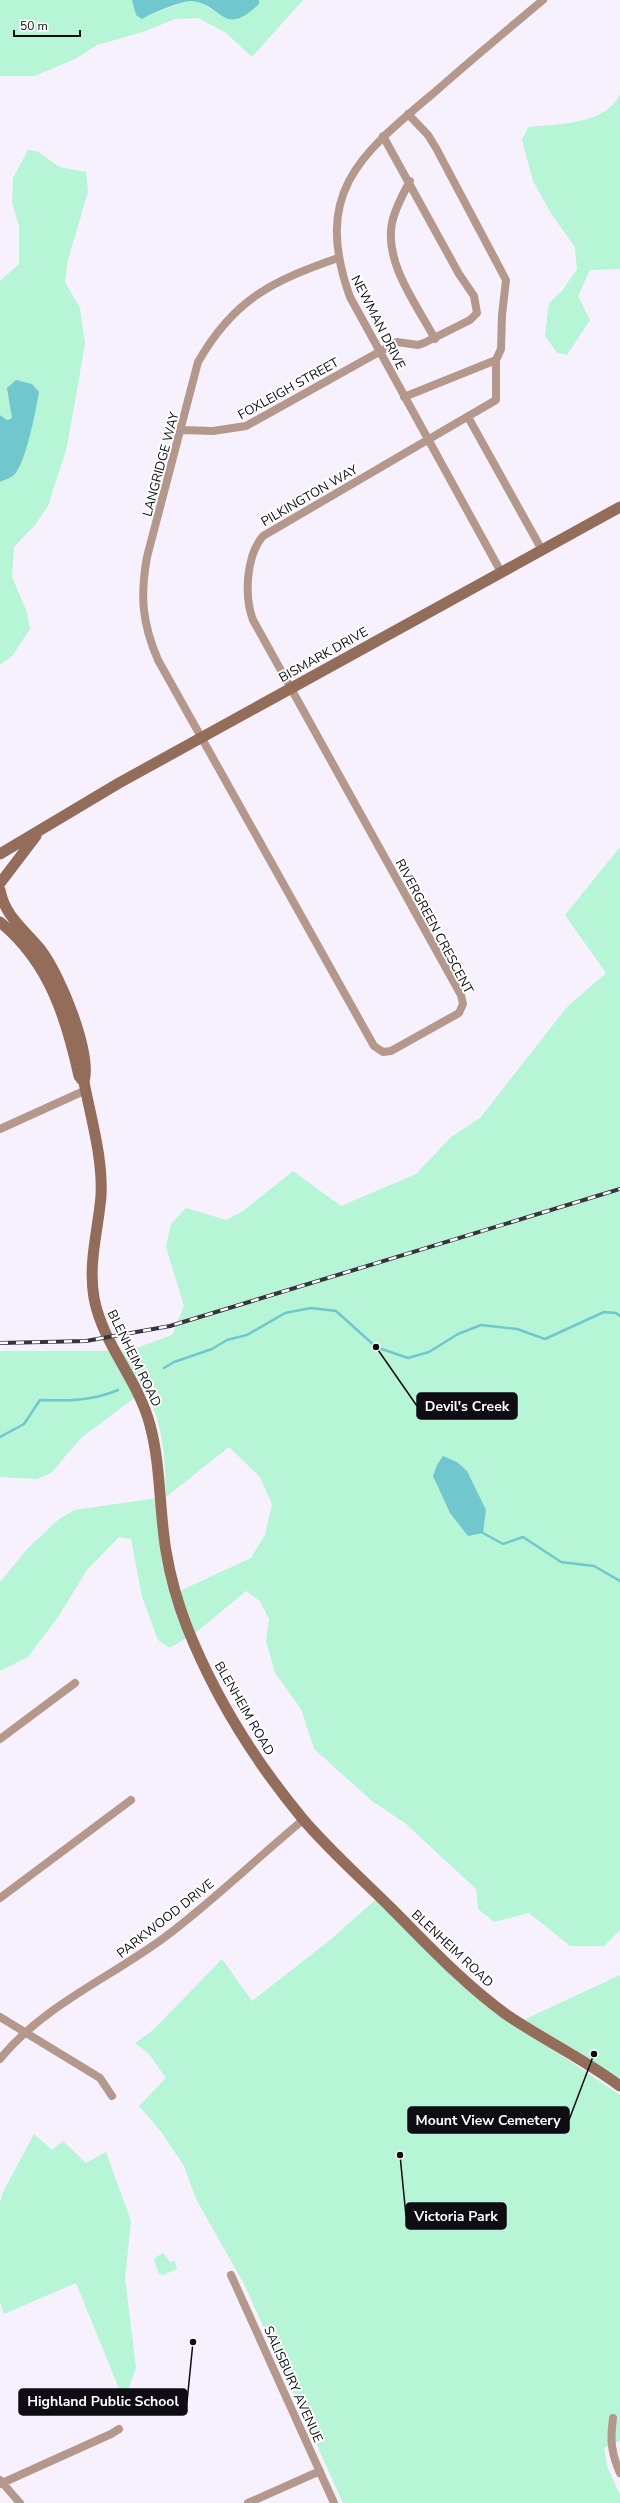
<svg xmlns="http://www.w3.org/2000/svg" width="620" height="2503" viewBox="0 0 620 2503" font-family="'Nunito Sans',sans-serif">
	<rect width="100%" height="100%" fill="#f7f1fe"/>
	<path fill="#b6f5d6" d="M 0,0 L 132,0 L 147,16 L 189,0 L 199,2 L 211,9 L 259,4 L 259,0 L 303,0 L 252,57 L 226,33 L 198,18 L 175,19 L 143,32 L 97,45 L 75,59 L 35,76 L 0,76 Z
		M 620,94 L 620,269 L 590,270 L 578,296 L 590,320 L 567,355 L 557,353 L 545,336 L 549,303 L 562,291 L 577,269 L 575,247 L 552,215 L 533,181 L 522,140 L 528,127 C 557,124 606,125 620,94 Z
		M 28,150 L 37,151 L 59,167 L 86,172 L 88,192 L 68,260 L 65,282 L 80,308 L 85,344 L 67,447 L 48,506 L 35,525 L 14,547 L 12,577 L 27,612 L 30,629 L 13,655 L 0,665 L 0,482 L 14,475 L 37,405 L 11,408 L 12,418 L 7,420 L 0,415 L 0,281 L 19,264 L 19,226 L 12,202 L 13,178 Z
		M 620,847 L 620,1930 L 604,1946 L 570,1946 L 529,1913 L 494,1922 L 478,1909 L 476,1889 L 405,1823 L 372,1801 L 314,1749 L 301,1709 L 275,1673 L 266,1641 L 269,1619 L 260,1601 L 246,1591 L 199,1630 L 170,1648 L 158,1640 L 142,1597 L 131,1539 L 119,1537 L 87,1570 L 58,1617 L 28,1657 L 0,1671 L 0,1582 L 29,1547 L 59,1519 L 75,1510 L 157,1498 L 173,1594 L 251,1558 L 265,1535 L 272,1504 L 260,1477 L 229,1447 L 166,1497 C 165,1457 164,1426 145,1390 L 81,1438 L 51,1473 L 37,1479 L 0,1477 L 0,1351 L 128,1351 L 172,1335 L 184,1306 L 166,1247 L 171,1224 L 186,1208 L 226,1220 L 243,1211 L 293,1171 L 341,1206 L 416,1174 L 451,1137 L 480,1118 L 567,1007 L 606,973 L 565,915 Z
		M 382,1894 L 515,2024 L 620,1975 L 620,2084 L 521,2028 L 620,2095 L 620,2441 L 604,2448 L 607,2466 L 620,2495 L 620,2503 L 343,2503 L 244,2284 L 196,2199 L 184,2166 L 162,2133 L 139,2106 L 166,2078 L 149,2054 L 135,2043 L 153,2030 L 222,1959 L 252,2001 L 330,1940 Z
		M 34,2134 L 52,2150 L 63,2141 L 86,2163 L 106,2152 L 131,2221 L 125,2278 L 136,2368 L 124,2401 L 76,2283 L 4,2314 L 0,2302 L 0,2202 L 4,2190 Z
		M 163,2253 L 170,2262 L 175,2261 L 177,2269 L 164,2275 L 159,2274 L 154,2260 L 156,2257 Z"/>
	<path fill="#71c7ce" d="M 132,0 L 259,0 L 259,4 C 222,39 224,4 191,1 C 184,0 149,14 142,19 L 136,15 Z
		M 16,380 L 32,384 L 39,392 C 36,410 26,463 14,475 C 11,478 4,480 0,482 L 0,415 L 7,420 L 12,418 L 7,388 Z
		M 443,1456 L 457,1462 L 467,1471 L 486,1510 L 483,1533 L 468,1536 L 450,1513 L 433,1476 L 437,1465 Z"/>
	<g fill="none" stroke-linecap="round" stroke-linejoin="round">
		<path stroke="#71c7ce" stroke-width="2.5" d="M 164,1368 L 174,1362 L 212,1349 L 227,1340 L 247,1335 L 285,1313 L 311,1308 L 336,1311 L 376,1347 L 408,1358 L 429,1352 L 458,1334 L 481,1325 L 517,1329 L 545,1339 L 604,1312 L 616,1313 L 620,1316
			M 0,1437 L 24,1424 L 40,1400 C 68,1401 92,1401 118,1390
			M 483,1533 L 503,1544 L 523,1537 L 561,1562 L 594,1566 L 620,1581"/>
		<path stroke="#b4988c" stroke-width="8" d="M 410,181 C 403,194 395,208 392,223 C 384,263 417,305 435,339
			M 338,258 C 272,281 234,299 198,362 L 147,557 C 140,596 142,623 158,660 L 374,1046 L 383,1052 L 391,1051 L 459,1013 L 463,1004 L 461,995 L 253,620 C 244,596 246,556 263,536 L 496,400 L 496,360
			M 404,397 L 496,360 L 501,349 L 502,315 L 506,280 L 436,148 L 428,135 L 408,114
			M 468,417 L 542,550
			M 181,430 L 213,431 L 246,426 L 397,342 L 418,345 L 424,343 L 470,320 L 477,313 L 474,296 L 459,274 L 383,136
			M 501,572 L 350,297 C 312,191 361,154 436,91 C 471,60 507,30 543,0
			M 0,1129 L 86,1090
			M 0,1739 L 75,1683
			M 0,1898 L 131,1800
			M 0,2017 L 100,2078 L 112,2096
			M 0,2059 C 44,2005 110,1978 165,1937 C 213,1901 257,1858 303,1820
			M 231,2275 L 334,2503
			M 613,2418 C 610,2439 611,2453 620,2473
			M 0,2480 L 20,2503
			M 0,2484 L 111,2434 L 119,2429
			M 248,2503 L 320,2471"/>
		<path stroke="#936c5a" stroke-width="11" d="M 0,854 L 119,783 L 620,507
			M 1,882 L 36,836
			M 0,890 C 5,917 25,930 41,950 C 60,975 92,1052 84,1082 C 91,1119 103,1158 101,1196 C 98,1231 88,1263 94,1298 C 103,1345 138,1379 150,1425 C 161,1466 159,1509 166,1551 C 170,1575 178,1604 187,1627 C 214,1695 255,1761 302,1818 C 329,1850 362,1879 391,1908 C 428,1945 464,1984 507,2015 C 544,2040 584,2059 620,2086
			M 0,922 C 49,962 66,1017 79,1076 L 82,1080"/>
		<g stroke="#38343c" stroke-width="4">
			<path id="rail" d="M 0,1343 L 86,1341 L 170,1326 L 620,1189"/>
		</g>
		<use href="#rail" stroke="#fff" stroke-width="2.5" stroke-dasharray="8" stroke-linecap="butt"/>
	</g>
	<g text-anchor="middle" stroke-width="4" stroke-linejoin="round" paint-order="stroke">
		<g font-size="13" fill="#0f0c13" stroke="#fff">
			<text transform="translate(379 322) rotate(63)" y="5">NEWMAN DRIVE</text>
			<text transform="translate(288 388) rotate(-29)" y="5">FOXLEIGH STREET</text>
			<text transform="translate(160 464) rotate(-75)" y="5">LANGRIDGE WAY</text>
			<text transform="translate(309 495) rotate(-30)" y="5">PILKINGTON WAY</text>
			<text transform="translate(323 654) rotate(-29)" y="5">BISMARK DRIVE</text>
			<text transform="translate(435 926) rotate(62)" y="5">RIVERGREEN CRESCENT</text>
			<text transform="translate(135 1358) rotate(64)" y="5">BLENHEIM ROAD</text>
			<text transform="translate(245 1708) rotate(60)" y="5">BLENHEIM ROAD</text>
			<text transform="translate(165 1918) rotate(-38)" y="5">PARKWOOD DRIVE</text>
			<text transform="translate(453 1948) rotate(43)" y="5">BLENHEIM ROAD</text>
			<text transform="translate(294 2384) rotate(66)" y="5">SALISBURY AVENUE</text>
		</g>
	</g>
	<path fill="none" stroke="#0f0c13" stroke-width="1.5" d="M376 1347L417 1406M594 2054L569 2120M400 2155L406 2216M193 2342L187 2402"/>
	<g fill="#0f0c13" stroke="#fff" stroke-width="1.5">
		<circle cx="376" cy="1347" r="4"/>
		<circle cx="594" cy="2054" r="4"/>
		<circle cx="400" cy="2155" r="4"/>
		<circle cx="193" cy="2342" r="4"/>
	</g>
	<g fill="#0f0c13" stroke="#0f0c13" stroke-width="1.5">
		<rect x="417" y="1393" width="100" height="26" rx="4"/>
		<rect x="408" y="2107" width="161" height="26" rx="4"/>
		<rect x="406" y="2203" width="100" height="26" rx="4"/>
		<rect x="19" y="2389" width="168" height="26" rx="4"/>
	</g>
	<g font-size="14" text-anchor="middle" font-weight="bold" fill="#fff">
		<text x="467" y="1411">Devil's Creek</text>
		<text x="488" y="2125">Mount View Cemetery</text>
		<text x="456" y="2221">Victoria Park</text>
		<text x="103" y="2406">Highland Public School</text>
	</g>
	<path d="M14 30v6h66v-6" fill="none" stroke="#0f0c13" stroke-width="2"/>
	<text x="20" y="30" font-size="12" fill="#0f0c13" stroke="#ffffff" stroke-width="3" paint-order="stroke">50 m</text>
</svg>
